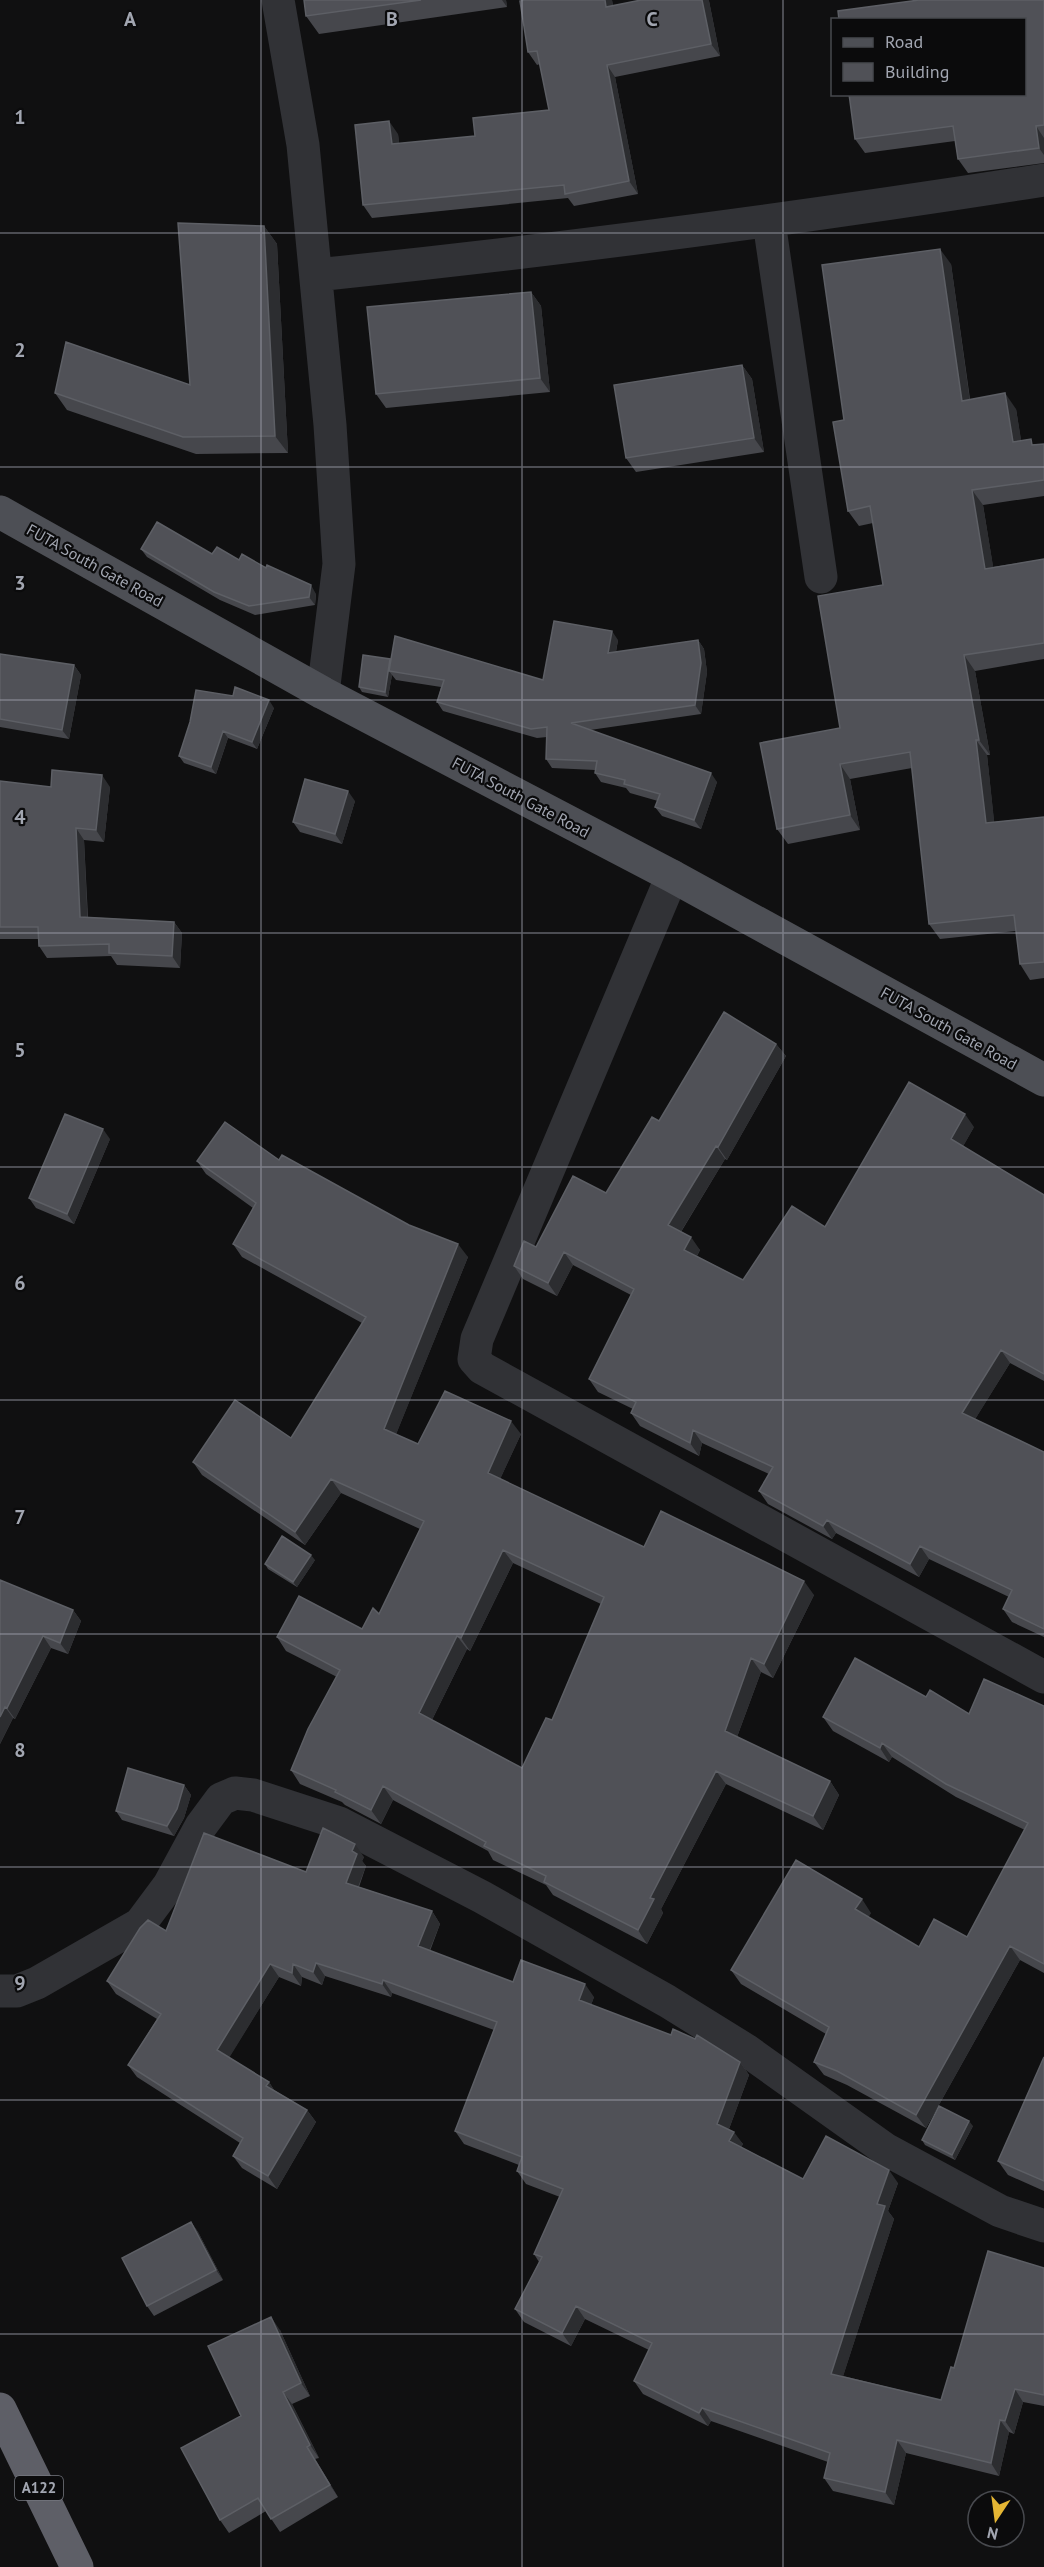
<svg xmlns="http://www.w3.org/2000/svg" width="1044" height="2567" viewBox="0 0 1044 2567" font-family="'PT Sans',sans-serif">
	<rect width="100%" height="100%" fill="#101011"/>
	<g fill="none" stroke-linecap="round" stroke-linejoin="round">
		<path stroke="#313236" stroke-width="33" d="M 278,0 L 303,145 L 330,425 L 339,564 L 323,693
			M 769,222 L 821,577
			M 316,275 C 560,250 802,218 1044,180
			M 672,876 L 477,1339 L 474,1359 L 482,1368 L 1044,1677
			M 0,1991 L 17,1991 L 37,1983 L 140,1924 L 169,1885 L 201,1826 L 221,1799 L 235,1793 L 253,1795 L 339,1823 L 482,1897 L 667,2001 L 746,2050 L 885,2149 L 1000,2211 L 1044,2226"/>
		<path stroke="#4d4f55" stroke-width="33" d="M 0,512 L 323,693 L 672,876 L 1044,1080"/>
		<path stroke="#5e5f67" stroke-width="33" d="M 0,2409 L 77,2567"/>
	</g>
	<path fill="#46474c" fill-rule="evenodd" d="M 304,0 L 506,0 L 507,7 L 319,34 L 306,16 Z
		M 525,0 L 612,0 L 613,6 L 641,0 L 708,0 L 709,1 L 720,56 L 615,77 L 638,194 L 574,206 L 568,198 L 372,218 L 363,205 L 398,134 L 399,144 L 475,136 L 549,110 L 540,64 L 537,65 L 528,52 Z
		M 1044,0 L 1044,163 L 968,173 L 958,159 L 955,141 L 865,153 L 855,139 Z
		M 264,226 L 277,244 L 288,453 L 196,454 L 67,410 L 55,393 L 190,385 Z
		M 951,264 L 970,399 L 1016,409 L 1021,441 L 1035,445 L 1044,444 L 1044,496 L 983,505 L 993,567 L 1044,559 L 1044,659 L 975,671 L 990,755 L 987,755 L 994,822 L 1044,817 L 1044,978 L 1030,980 L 1020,964 L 1016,931 L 940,939 L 929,924 L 912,768 L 850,779 L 860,830 L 788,844 L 777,829 L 840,728 L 883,585 L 873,523 L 859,526 L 848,511 L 844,420 Z
		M 531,292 L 541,306 L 550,392 L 386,408 L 376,394 Z
		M 742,365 L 752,379 L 764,452 L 636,472 L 626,458 Z
		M 141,549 L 212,554 L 239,560 L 266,568 L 316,594 L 315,605 L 255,615 L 220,600 L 147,557 Z
		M 618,640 L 616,652 L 698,640 L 704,649 L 707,672 L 701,714 L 590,730 L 717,782 L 701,829 L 662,816 L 655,807 L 658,801 L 630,793 L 626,788 L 601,782 L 595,773 L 595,770 L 552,768 L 546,759 L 547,737 L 537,738 L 443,711 L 437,702 L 441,687 L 396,680 L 392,675 L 388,697 L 362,692 L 359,687 L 390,659 L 391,661 L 543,680 Z
		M 0,654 L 74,665 L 81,675 L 69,739 L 0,727 Z
		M 274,708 L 257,749 L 228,738 L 216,774 L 184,763 L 179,756 L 190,722 Z
		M 0,781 L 51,787 L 110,787 L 104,842 L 84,840 L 88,917 L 174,922 L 182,933 L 180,968 L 117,965 L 111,956 L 47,958 L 39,946 L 38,939 L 0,939 Z
		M 355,801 L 342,844 L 300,832 L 293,822 Z
		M 776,1044 L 786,1056 L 727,1160 L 725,1159 L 681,1232 L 700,1250 L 697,1256 L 743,1280 L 825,1227 L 974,1127 L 963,1146 L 1044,1195 L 1044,1381 L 1010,1363 L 975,1419 L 1044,1452 L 1044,1637 L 1012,1622 L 1003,1609 L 1009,1597 L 929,1559 L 919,1577 L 836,1533 L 832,1539 L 768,1504 L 759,1491 L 769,1474 L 702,1443 L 699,1456 L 640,1426 L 631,1413 L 633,1409 L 598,1392 L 589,1379 L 631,1295 L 573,1265 L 557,1296 L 523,1279 L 514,1266 L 536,1247 L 606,1193 L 659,1121 Z
		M 110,1139 L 74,1224 L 36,1208 L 29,1198 Z
		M 279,1160 L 468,1257 L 396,1434 L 418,1444 L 521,1434 L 500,1479 L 644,1547 L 814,1595 L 773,1678 L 761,1672 L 737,1737 L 830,1781 L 839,1795 L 823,1830 L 726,1784 L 661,1909 L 663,1913 L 647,1944 L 553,1895 L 546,1885 L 493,1860 L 488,1851 L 393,1800 L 381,1824 L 345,1805 L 342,1802 L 300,1784 L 291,1770 L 337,1677 L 286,1651 L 277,1637 L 362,1629 L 379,1614 L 420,1529 L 341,1493 L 305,1545 L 202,1475 L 193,1462 L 291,1438 L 362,1323 L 242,1257 L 233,1244 L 253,1208 L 206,1174 L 197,1161 ZM 513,1563 L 601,1604 L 552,1720 L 522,1768 L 432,1720 L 467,1649 L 470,1651 Z
		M 315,1560 L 297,1587 L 268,1569 L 265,1564 Z
		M 0,1580 L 73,1610 L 81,1621 L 68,1654 L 51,1648 L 15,1719 L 13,1718 L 0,1744 Z
		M 926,1697 L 969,1714 L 1044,1706 L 1044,1973 L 1020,1960 L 926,2128 L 847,2085 L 824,2075 L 814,2062 L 826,2034 L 741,1984 L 731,1970 L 871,1913 L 868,1917 L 919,1947 L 967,1937 L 1025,1830 L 956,1797 L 892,1757 L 889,1762 L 833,1731 L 823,1717 Z
		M 184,1785 L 191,1795 L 184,1818 L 174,1836 L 122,1820 L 116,1811 Z
		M 364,1857 L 362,1861 L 366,1866 L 359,1887 L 432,1911 L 440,1924 L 430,1951 L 513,1982 L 594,1997 L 591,2005 L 740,2062 L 749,2075 L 729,2129 L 743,2144 L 741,2147 L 803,2179 L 898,2183 L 888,2211 L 894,2219 L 843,2376 L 941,2400 L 954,2368 L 1044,2268 L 1044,2406 L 1023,2402 L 1014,2434 L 1009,2432 L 999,2476 L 906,2453 L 894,2505 L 833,2491 L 824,2478 L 828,2462 L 711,2421 L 708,2426 L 643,2394 L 634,2381 L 649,2350 L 585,2319 L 571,2346 L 524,2322 L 515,2309 L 539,2262 L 534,2254 L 560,2197 L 526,2184 L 517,2171 L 519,2165 L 464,2144 L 455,2131 L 494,2030 L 392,1993 L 391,1997 L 325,1976 L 322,1985 L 302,1977 L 301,1986 L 279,1977 L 229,2057 L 269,2082 L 274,2090 L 307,2110 L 316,2122 L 277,2189 L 242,2168 L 233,2156 L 240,2143 L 137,2077 L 128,2065 L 157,2019 L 116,1994 L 107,1981 L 166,1931 L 306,1872 Z
		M 1044,2057 L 1044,2191 L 1008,2175 L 998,2161 Z
		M 973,2126 L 955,2160 L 925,2145 L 922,2140 Z
		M 191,2222 L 198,2232 L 223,2280 L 154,2316 L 147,2306 Z
		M 280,2330 L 310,2396 L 292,2404 L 319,2458 L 315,2459 L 338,2497 L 280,2532 L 266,2511 L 229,2533 L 220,2520 L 241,2416 Z"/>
	<path fill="#2c2d30" d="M 502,0 L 506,0 L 507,7 Z
		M 605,0 L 612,0 L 615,20 L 606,7 Z
		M 702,0 L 708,0 L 709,1 L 720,56 L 711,44 Z
		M 607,65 L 615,77 L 638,194 L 629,181 Z
		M 389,121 L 398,134 L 401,157 L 392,144 Z
		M 1036,126 L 1044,138 L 1044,155 L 1039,148 Z
		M 264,226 L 277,244 L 288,453 L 275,436 Z
		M 940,249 L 951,264 L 972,416 L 962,401 Z
		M 531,292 L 541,306 L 550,392 L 540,378 Z
		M 742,365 L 752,379 L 764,452 L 754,438 Z
		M 1005,393 L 1016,409 L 1024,457 L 1013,442 Z
		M 972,490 L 983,505 L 996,584 L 985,569 Z
		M 311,585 L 316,594 L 315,605 L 309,597 Z
		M 612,631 L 618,640 L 614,662 L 608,653 Z
		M 698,640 L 704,649 L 707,672 L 701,714 L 695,705 Z
		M 964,655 L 975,671 L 990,755 L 979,740 Z
		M 390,659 L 393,664 L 389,671 L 392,675 L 388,697 L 385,692 Z
		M 74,665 L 81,675 L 69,739 L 62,730 Z
		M 269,700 L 274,708 L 257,749 L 252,742 Z
		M 223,731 L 228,738 L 216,774 L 211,767 Z
		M 976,740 L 987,755 L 996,838 L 986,823 Z
		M 840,764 L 850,779 L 860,830 L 850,815 Z
		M 711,773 L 717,782 L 701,829 L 694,820 Z
		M 102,775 L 110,787 L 104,842 L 96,830 Z
		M 348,791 L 355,801 L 342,844 L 335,834 Z
		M 76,828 L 84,840 L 88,929 L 80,917 Z
		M 174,922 L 182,933 L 180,968 L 172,956 Z
		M 776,1044 L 786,1056 L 727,1160 L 718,1147 Z
		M 965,1114 L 974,1127 L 960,1152 L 951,1139 Z
		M 103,1129 L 110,1139 L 74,1224 L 67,1214 Z
		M 716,1146 L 725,1159 L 677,1238 L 668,1225 Z
		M 691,1237 L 700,1250 L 693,1263 L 684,1250 Z
		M 458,1244 L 468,1257 L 393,1442 L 384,1429 Z
		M 564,1252 L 573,1265 L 557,1296 L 548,1283 Z
		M 1001,1350 L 1010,1363 L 971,1426 L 962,1413 Z
		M 511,1421 L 521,1434 L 497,1486 L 488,1473 Z
		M 693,1430 L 702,1443 L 699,1456 L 690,1443 Z
		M 331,1479 L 341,1493 L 305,1545 L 295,1532 Z
		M 827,1520 L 836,1533 L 832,1539 L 823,1526 Z
		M 920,1546 L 929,1559 L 919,1577 L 910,1564 Z
		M 503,1550 L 513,1563 L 470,1651 L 461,1638 Z
		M 311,1555 L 315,1560 L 297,1587 L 293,1582 Z
		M 804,1581 L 814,1595 L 773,1678 L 764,1664 Z
		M 73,1610 L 81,1621 L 68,1654 L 60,1643 Z
		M 43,1636 L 51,1648 L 15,1719 L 7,1708 Z
		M 457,1636 L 467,1649 L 429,1726 L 419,1713 Z
		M 751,1658 L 761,1672 L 734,1745 L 725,1731 Z
		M 5,1707 L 13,1718 L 0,1744 L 0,1717 Z
		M 882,1743 L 892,1757 L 889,1762 L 880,1748 Z
		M 716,1771 L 726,1784 L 661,1909 L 663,1913 L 647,1944 L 638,1930 L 650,1898 Z
		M 830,1781 L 839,1795 L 823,1830 L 813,1816 Z
		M 184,1785 L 191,1795 L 184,1818 L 174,1836 L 167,1826 Z
		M 383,1786 L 393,1800 L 381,1824 L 371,1810 Z
		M 355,1844 L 364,1857 L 362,1861 L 366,1866 L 355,1895 L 346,1883 L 352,1851 Z
		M 862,1899 L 871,1913 L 865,1923 L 855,1909 Z
		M 432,1911 L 440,1924 L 426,1959 L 418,1946 Z
		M 1010,1946 L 1020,1960 L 926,2128 L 916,2115 Z
		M 316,1963 L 325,1976 L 322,1985 L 313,1972 Z
		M 270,1964 L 279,1977 L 226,2063 L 217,2050 Z
		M 293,1964 L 302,1977 L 301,1986 L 292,1973 Z
		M 383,1980 L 392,1993 L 391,1997 L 382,1984 Z
		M 585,1984 L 594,1997 L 588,2013 L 579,2000 Z
		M 740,2062 L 749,2075 L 726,2137 L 717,2124 Z
		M 269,2082 L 277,2095 L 266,2086 Z
		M 307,2110 L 316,2122 L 277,2189 L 268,2176 Z
		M 969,2121 L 973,2126 L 955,2160 L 952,2155 Z
		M 734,2132 L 743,2144 L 738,2154 L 729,2141 Z
		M 889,2170 L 898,2183 L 888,2211 L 894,2219 L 840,2386 L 831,2374 L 877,2204 Z
		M 191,2222 L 198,2232 L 223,2280 L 216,2270 Z
		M 576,2306 L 585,2319 L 571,2346 L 562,2333 Z
		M 271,2317 L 280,2330 L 310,2396 L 301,2383 Z
		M 1015,2389 L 1023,2402 L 1014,2434 L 1005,2421 Z
		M 283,2392 L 292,2404 L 319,2458 L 310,2445 Z
		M 702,2408 L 711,2421 L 708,2426 L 699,2413 Z
		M 1000,2420 L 1009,2432 L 999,2476 L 991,2463 Z
		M 897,2440 L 906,2453 L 894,2505 L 885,2492 Z
		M 307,2447 L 315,2459 L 338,2497 L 330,2485 Z"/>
	<path fill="#505157" stroke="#5d5f65" stroke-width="1.5" fill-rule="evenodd" d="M 304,0 L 421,0 L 306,16 Z
		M 525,0 L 605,0 L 606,7 L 641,0 L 702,0 L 711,44 L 607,65 L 629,181 L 565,194 L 564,185 L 363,205 L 355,125 L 389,121 L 392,144 L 475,136 L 473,118 L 549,110 L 537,51 L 528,52 L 520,1 Z
		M 919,0 L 1044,0 L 1044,125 L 1036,126 L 1039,148 L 958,159 L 953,126 L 855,139 L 849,94 L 1024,94 L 1024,20 L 839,20 L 838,11 Z
		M 178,223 L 264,226 L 275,436 L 183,437 L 55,393 L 66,342 L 190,385 Z
		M 940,249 L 962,401 L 1005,393 L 1013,442 L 1031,439 L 1032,445 L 1044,444 L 1044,480 L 972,490 L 985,569 L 1044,559 L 1044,643 L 964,655 L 979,740 L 976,740 L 986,823 L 1044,817 L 1044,962 L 1020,964 L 1014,915 L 929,924 L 910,752 L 840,764 L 850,815 L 777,829 L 760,743 L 840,728 L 818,596 L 883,585 L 870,506 L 848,511 L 833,422 L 844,420 L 822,265 Z
		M 531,292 L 540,378 L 376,394 L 367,307 Z
		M 742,365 L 754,438 L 626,458 L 614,385 Z
		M 157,522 L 212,554 L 217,547 L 239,560 L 242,554 L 266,568 L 267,565 L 311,585 L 309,597 L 249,606 L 214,592 L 141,549 Z
		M 554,621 L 612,631 L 608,653 L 698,640 L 701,663 L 695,705 L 571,723 L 711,773 L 694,820 L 655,807 L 660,794 L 624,784 L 625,780 L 595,773 L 597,761 L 546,759 L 547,727 L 531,729 L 437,702 L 444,680 L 389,671 L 395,636 L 543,680 Z
		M 0,654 L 74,665 L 62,730 L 0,719 Z
		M 363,655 L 390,659 L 385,692 L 359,687 Z
		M 235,687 L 269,700 L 252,742 L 223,731 L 211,767 L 179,756 L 190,722 L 196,690 L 233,696 Z
		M 52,770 L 102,775 L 96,830 L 76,828 L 80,917 L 174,922 L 172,956 L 109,953 L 109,944 L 39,946 L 38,927 L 0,927 L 0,781 L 51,787 Z
		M 305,779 L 348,791 L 335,834 L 293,822 Z
		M 724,1012 L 776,1044 L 718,1147 L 716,1146 L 668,1225 L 691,1237 L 684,1250 L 743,1280 L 792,1206 L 825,1227 L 909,1082 L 965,1114 L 951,1139 L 1044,1195 L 1044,1374 L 1001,1350 L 962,1413 L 1044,1452 L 1044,1629 L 1003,1609 L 1012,1590 L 920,1546 L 910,1564 L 827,1520 L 823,1526 L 759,1491 L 773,1467 L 693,1430 L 690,1443 L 631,1413 L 636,1402 L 589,1379 L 634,1289 L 564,1252 L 548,1283 L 514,1266 L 524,1241 L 536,1247 L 573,1176 L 606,1193 L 652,1117 L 659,1121 Z
		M 65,1114 L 103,1129 L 67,1214 L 29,1198 Z
		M 225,1122 L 279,1160 L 282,1155 L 409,1225 L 458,1244 L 384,1429 L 418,1444 L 445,1391 L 511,1421 L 488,1473 L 644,1547 L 661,1511 L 804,1581 L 764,1664 L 751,1658 L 725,1731 L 830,1781 L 813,1816 L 716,1771 L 650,1898 L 654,1899 L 638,1930 L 544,1882 L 546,1876 L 484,1846 L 486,1842 L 383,1786 L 371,1810 L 335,1792 L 336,1790 L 291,1770 L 308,1729 L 340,1670 L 277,1637 L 299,1596 L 362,1629 L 373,1608 L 379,1614 L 424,1521 L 331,1479 L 295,1532 L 193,1462 L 235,1400 L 291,1438 L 366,1317 L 233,1244 L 256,1203 L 197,1161 ZM 503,1550 L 604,1597 L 552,1720 L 546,1718 L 522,1768 L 419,1713 L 457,1636 L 461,1638 Z
		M 282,1536 L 311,1555 L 293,1582 L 265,1564 Z
		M 0,1580 L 73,1610 L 60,1643 L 43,1636 L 7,1708 L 5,1707 L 0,1717 Z
		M 855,1658 L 926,1697 L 930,1690 L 969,1714 L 984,1679 L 1044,1706 L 1044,1964 L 1010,1946 L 916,2115 L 837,2071 L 814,2062 L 829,2027 L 731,1970 L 796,1860 L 862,1899 L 855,1909 L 919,1947 L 934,1919 L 967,1937 L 1028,1823 L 946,1784 L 882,1743 L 880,1748 L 823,1717 Z
		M 128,1768 L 184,1785 L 177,1809 L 167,1826 L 116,1811 Z
		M 323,1828 L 355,1844 L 352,1851 L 357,1854 L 346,1883 L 432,1911 L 418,1946 L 513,1982 L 521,1960 L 585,1984 L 579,2000 L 671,2035 L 673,2029 L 695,2039 L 697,2035 L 740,2062 L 717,2124 L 734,2132 L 729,2141 L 803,2179 L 826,2136 L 889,2170 L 877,2204 L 885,2206 L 831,2374 L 941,2400 L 951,2367 L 954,2368 L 988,2251 L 1044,2268 L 1044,2395 L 1015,2389 L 1005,2421 L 1000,2420 L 991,2463 L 897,2440 L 885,2492 L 824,2478 L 830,2453 L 702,2408 L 699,2413 L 634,2381 L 652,2343 L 576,2306 L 562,2333 L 515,2309 L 542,2257 L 534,2254 L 563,2189 L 517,2171 L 522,2157 L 455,2131 L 497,2022 L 383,1980 L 382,1984 L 316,1963 L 313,1972 L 293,1964 L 292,1973 L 270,1964 L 217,2050 L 269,2082 L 266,2086 L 307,2110 L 268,2176 L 233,2156 L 243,2138 L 128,2065 L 161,2014 L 107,1981 L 140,1928 L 148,1920 L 166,1931 L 204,1833 L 306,1872 Z
		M 1044,2057 L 1044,2181 L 998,2161 Z
		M 939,2106 L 969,2121 L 952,2155 L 922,2140 Z
		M 191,2222 L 216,2270 L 147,2306 L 122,2258 Z
		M 271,2317 L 301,2383 L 283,2392 L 310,2445 L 307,2447 L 330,2485 L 271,2519 L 258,2498 L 220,2520 L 181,2448 L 241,2416 L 208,2346 Z"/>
	<path fill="none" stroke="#a2a6b1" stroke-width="1.5" stroke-opacity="0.55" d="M 261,0 L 261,2567M 522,0 L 522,2567M 783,0 L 783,2567M 0,233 L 1044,233M 0,467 L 1044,467M 0,700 L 1044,700M 0,933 L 1044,933M 0,1167 L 1044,1167M 0,1400 L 1044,1400M 0,1634 L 1044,1634M 0,1867 L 1044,1867M 0,2100 L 1044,2100M 0,2334 L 1044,2334"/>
	<g text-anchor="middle" stroke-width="4.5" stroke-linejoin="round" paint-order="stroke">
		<rect fill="#0b0b0c" stroke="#757880" stroke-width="1.5" x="15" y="2476" width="48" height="24" rx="4.5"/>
		<g font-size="15" font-weight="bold" fill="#a2a6b1">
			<text x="39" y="2493">A122</text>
		</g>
		<g font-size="16" fill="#a2a6b1" stroke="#0b0b0c">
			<text transform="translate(95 565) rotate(29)" y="6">FUTA South Gate Road</text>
			<text transform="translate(521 797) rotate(28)" y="6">FUTA South Gate Road</text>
			<text transform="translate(949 1028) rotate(29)" y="6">FUTA South Gate Road</text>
		</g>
	</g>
	<g font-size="20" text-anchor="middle" font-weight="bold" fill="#a2a6b1" stroke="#0b0b0c" stroke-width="4.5" stroke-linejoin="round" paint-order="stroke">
		<text x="130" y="26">A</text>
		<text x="392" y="26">B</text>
		<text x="652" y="26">C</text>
		<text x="20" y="124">1</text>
		<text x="20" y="357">2</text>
		<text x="20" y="590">3</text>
		<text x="20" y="824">4</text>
		<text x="20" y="1057">5</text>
		<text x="20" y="1290">6</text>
		<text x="20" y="1524">7</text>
		<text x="20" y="1757">8</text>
		<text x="20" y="1990">9</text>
	</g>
	<rect x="831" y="18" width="195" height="78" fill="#0b0b0c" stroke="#47494e" stroke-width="1.5"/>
	<rect x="843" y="38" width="30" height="9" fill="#4d4f55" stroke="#47494e" stroke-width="1.5"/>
	<text x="885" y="48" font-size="18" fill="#a2a6b1">Road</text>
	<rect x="843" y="63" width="30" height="18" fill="#505157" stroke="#47494e" stroke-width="1.5"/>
	<text x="885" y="78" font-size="18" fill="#a2a6b1">Building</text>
	<g transform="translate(996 2519) rotate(193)"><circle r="28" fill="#0b0b0c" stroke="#47494e" stroke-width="1.5"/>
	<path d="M0-4.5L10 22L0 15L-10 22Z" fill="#e5b634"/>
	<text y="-9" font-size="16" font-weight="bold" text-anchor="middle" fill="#a2a6b1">N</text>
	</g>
</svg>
